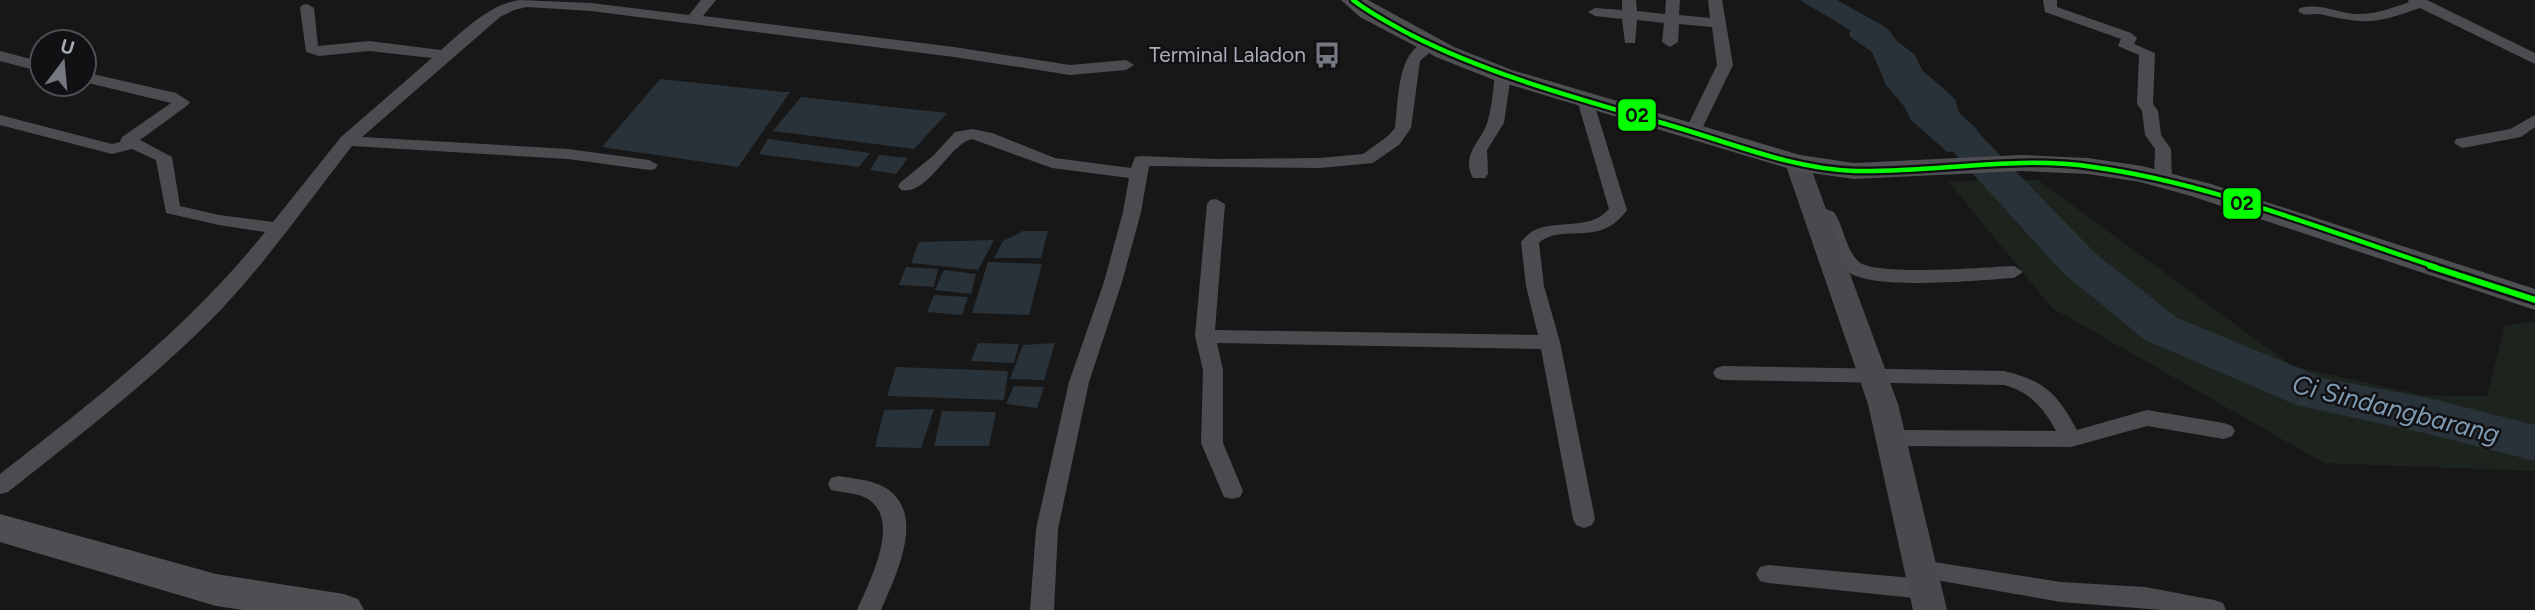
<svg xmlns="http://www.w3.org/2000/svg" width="2535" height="610" viewBox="0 0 2535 610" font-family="Figtree,sans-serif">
	<rect width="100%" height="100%" fill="#171717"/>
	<path fill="#1d241e" d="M 2038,180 L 2292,366 L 2421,395 L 2487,396 L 2505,325 L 2535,322 L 2535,471 L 2324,463 L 2052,308 L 1948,181 Z"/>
	<path fill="#2a3239" d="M 1800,0 L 1837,0 L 1887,28 L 1897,41 L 1915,55 L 1922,70 L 1955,99 L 1959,113 L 1976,128 L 1987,150 L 1947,152 L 1911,120 L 1904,106 L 1886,85 L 1872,52 L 1849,36 L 1850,30 Z
		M 660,79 L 784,92 L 790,92 L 738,167 L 602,147 Z
		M 801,97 L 947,113 L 914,149 L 773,131 Z
		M 768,139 L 870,153 L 859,167 L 759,154 Z
		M 879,155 L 908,158 L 896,174 L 870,170 Z
		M 1023,231 L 1048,231 L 1041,258 L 994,258 L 1003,241 Z
		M 994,240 L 978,270 L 911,263 L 919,242 Z
		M 988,262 L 1042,264 L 1029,315 L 972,313 Z
		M 906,267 L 938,269 L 934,287 L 899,285 Z
		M 944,270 L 976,274 L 971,294 L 935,290 Z
		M 934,295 L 968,297 L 962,315 L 927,312 Z
		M 978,343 L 1019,344 L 1014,363 L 971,361 Z
		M 1055,343 L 1044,380 L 1010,379 L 1023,345 Z
		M 896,367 L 1008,371 L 1004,400 L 887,396 Z
		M 1014,386 L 1044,387 L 1037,408 L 1006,404 Z
		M 934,409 L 921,448 L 875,447 L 884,410 Z
		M 942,411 L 996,412 L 989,446 L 934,446 Z"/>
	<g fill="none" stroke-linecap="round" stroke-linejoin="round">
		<path fill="#2a3239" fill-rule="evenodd" d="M 1931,94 L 1944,97 L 2095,253 L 2177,318 L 2323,378 L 2428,398 L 2535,425 L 2535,461 L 2428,434 L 2296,405 L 2145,340 L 2063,273 L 1918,113 L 1912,105 L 1918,97 Z"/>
		<path fill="#4b4c50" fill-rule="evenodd" d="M 519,0 L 591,3 L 689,15 L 701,0 L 716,0 L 703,16 L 954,47 L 1070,65 L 1126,60 L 1134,65 L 1126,70 L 1070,75 L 954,57 L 591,11 L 527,7 L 514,10 L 500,17 L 362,137 L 568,149 L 649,160 L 658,165 L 655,169 L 649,170 L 568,159 L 352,146 C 305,206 261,270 207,324 C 145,385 76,438 8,492 L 0,494 L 0,474 C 95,400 189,327 265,232 L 219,225 L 166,213 L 156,160 L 132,149 L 112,154 L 0,125 L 0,115 L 112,144 L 120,142 L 122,137 L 171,103 L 84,82 L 84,72 L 176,93 L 190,102 L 188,105 L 140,140 L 172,157 L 180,206 L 219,215 L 273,222 L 341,137 L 432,58 L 369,51 L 319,56 L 306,52 L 300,8 L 302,5 L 307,4 L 314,8 L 318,46 L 369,41 L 441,50 C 464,30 489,5 519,0 Z
			M 1622,0 L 1636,0 L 1637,11 L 1665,14 L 1666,0 L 1680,0 L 1679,15 L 1710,18 L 1708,0 L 1722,0 L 1733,65 L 1698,137 L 1692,138 L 1684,133 L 1717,65 L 1712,27 L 1679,24 L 1678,42 L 1670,47 L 1662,42 L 1664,23 L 1637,20 L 1635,43 L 1625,43 L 1622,19 L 1595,16 L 1588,12 L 1595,8 L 1622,10 Z
			M 2043,0 L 2057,0 L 2057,7 L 2131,33 L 2137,38 L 2134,44 L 2155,53 L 2153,104 L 2158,111 L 2161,135 L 2171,149 L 2172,179 L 2169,183 L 2157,183 L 2154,179 L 2155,149 L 2145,135 L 2142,111 L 2137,104 L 2139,55 L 2118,46 L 2121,39 L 2045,12 Z
			M 2408,0 L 2427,0 L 2535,53 L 2535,64 L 2420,8 C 2377,23 2368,25 2324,15 C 2314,12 2305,18 2298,11 L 2300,8 C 2321,3 2335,12 2355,14 C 2374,15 2392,8 2409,2 Z
			M 1430,40 L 1438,45 L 1420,61 L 1411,128 L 1400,144 L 1373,163 L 1320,168 L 1149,166 L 1141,212 L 1122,282 L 1089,382 L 1058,529 L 1054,610 L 1030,610 L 1036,529 L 1069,382 L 1104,282 L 1123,212 L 1129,178 L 1052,168 L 972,139 C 950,143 928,196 901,190 L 898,186 L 901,182 L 934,155 L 955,132 L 972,129 L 992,133 L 1055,158 L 1131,168 L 1135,157 L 1141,156 L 1216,159 L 1320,158 L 1363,154 L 1388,136 L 1395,128 C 1399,99 1396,49 1430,40 Z
			M 0,51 L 42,62 L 42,72 L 0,61 Z
			M 1503,70 L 1511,75 L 1504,123 L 1487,150 L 1488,174 L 1485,178 L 1473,178 C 1460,153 1483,141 1488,120 C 1492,106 1493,90 1495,75 Z
			M 1585,95 L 1593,100 L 1627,210 C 1599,249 1562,222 1539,243 L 1544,286 L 1560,342 L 1595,519 L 1592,525 L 1584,528 L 1576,525 L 1573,519 L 1541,349 L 1217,343 L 1223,370 L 1223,443 L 1243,491 L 1240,497 L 1232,499 L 1224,497 L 1201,443 L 1203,370 L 1195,336 L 1207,204 L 1210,200 L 1216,199 L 1225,204 L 1215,330 L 1538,335 L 1526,286 L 1521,242 C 1542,212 1586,236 1609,209 L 1577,100 Z
			M 2535,115 L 2535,127 L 2521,137 L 2462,148 L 2454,143 L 2456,139 L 2510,129 Z
			M 1812,204 L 1834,212 C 1844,227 1845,248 1858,261 C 1872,277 1988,267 2014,266 L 2023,272 L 2014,278 C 1978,280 1876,291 1848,272 C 1829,261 1833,233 1821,220 C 1816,215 1808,215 1803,209 Z
			M 1723,366 L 2004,371 C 2045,381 2057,393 2077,430 L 2147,410 L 2224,423 L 2232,426 L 2235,431 L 2232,436 L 2224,439 L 2147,426 L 2071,447 L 1891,446 L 1883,443 L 1880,438 L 1883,433 L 1891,430 L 2056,431 C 2044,408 2030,392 2004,385 L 1723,380 L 1716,378 L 1713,373 L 1716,368 Z
			M 839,476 C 853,479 869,479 882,486 C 929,510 896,575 881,610 L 857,610 C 869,582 902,521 868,499 C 859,493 843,493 831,490 L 828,484 L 831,478 Z
			M 1921,560 L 2061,582 L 2145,587 L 2214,600 L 2223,603 L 2226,610 L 2162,610 L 2061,602 L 1913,576 L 1909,569 L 1913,562 Z
			M 1768,565 L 1924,579 L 1932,582 L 1936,589 L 1932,596 L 1924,599 L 1768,583 L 1760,581 L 1756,574 L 1760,567 Z"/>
		<path fill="#4a4a4e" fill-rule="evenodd" d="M 1797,156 L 1806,158 L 1809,163 L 1898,404 L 1947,610 L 1913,610 L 1868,404 L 1785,163 L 1788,158 Z"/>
		<path fill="#4d4f52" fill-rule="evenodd" d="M 1341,0 L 1368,0 L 1454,47 L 1512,70 L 1800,155 L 1854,163 L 2021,155 L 2088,158 L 2142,166 L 2211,184 L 2535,289 L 2535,310 L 2191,196 L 2140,182 L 2088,174 L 2021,171 L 1854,179 L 1797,171 L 1494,80 L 1436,57 L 1360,17 Z
			M 0,514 L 216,574 L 344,594 L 358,599 L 364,610 L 243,610 L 216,606 L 0,542 Z"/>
		<g stroke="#111113" stroke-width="9">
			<path id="bus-1-far1" d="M 1353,0 C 1371,14 1391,24 1411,35 C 1496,78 1588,101 1679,128 C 1736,145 1795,169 1855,171 C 1934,173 2014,155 2093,167 C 2210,183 2323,230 2436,267"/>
		</g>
		<g stroke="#111113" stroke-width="11">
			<path id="bus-1" d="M 2430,266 L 2535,300"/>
		</g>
		<use href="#bus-1-far1" stroke="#04ff00" stroke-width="4.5"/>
		<use href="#bus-1" stroke="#04ff00" stroke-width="6"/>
	</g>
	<defs>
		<g id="bus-bare" transform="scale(2.1)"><path d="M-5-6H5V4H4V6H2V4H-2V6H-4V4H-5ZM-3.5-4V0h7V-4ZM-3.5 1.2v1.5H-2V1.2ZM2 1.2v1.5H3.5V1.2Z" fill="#757880" stroke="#111113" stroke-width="2.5" paint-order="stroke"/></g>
	</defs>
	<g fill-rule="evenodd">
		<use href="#bus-bare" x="1327" y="55"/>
	</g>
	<g text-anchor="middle" stroke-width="5" stroke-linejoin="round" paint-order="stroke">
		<g font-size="21" fill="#a8adb8" stroke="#111113" text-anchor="end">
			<text x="1306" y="62">Terminal Laladon</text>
		</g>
		<g font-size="26" font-style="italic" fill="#7f9bb3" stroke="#111113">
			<text transform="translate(2396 409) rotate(14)" y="9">Ci Sindangbarang</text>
		</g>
	</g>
	<g stroke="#111113" stroke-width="2.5">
		<rect x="1617" y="98" width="40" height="34" rx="7" fill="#04ff00"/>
		<rect x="2222" y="187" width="40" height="33" rx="7" fill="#04ff00"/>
	</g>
	<g font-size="19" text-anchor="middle" font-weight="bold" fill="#111">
		<text x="1637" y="122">02</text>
		<text x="2242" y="210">02</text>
	</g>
	<g transform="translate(63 63) rotate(16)"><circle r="33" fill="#111113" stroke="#4d4f55" stroke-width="2"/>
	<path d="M0-5L12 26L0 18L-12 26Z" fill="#757880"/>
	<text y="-10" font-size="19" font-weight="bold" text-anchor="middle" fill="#a8adb8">U</text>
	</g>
</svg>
